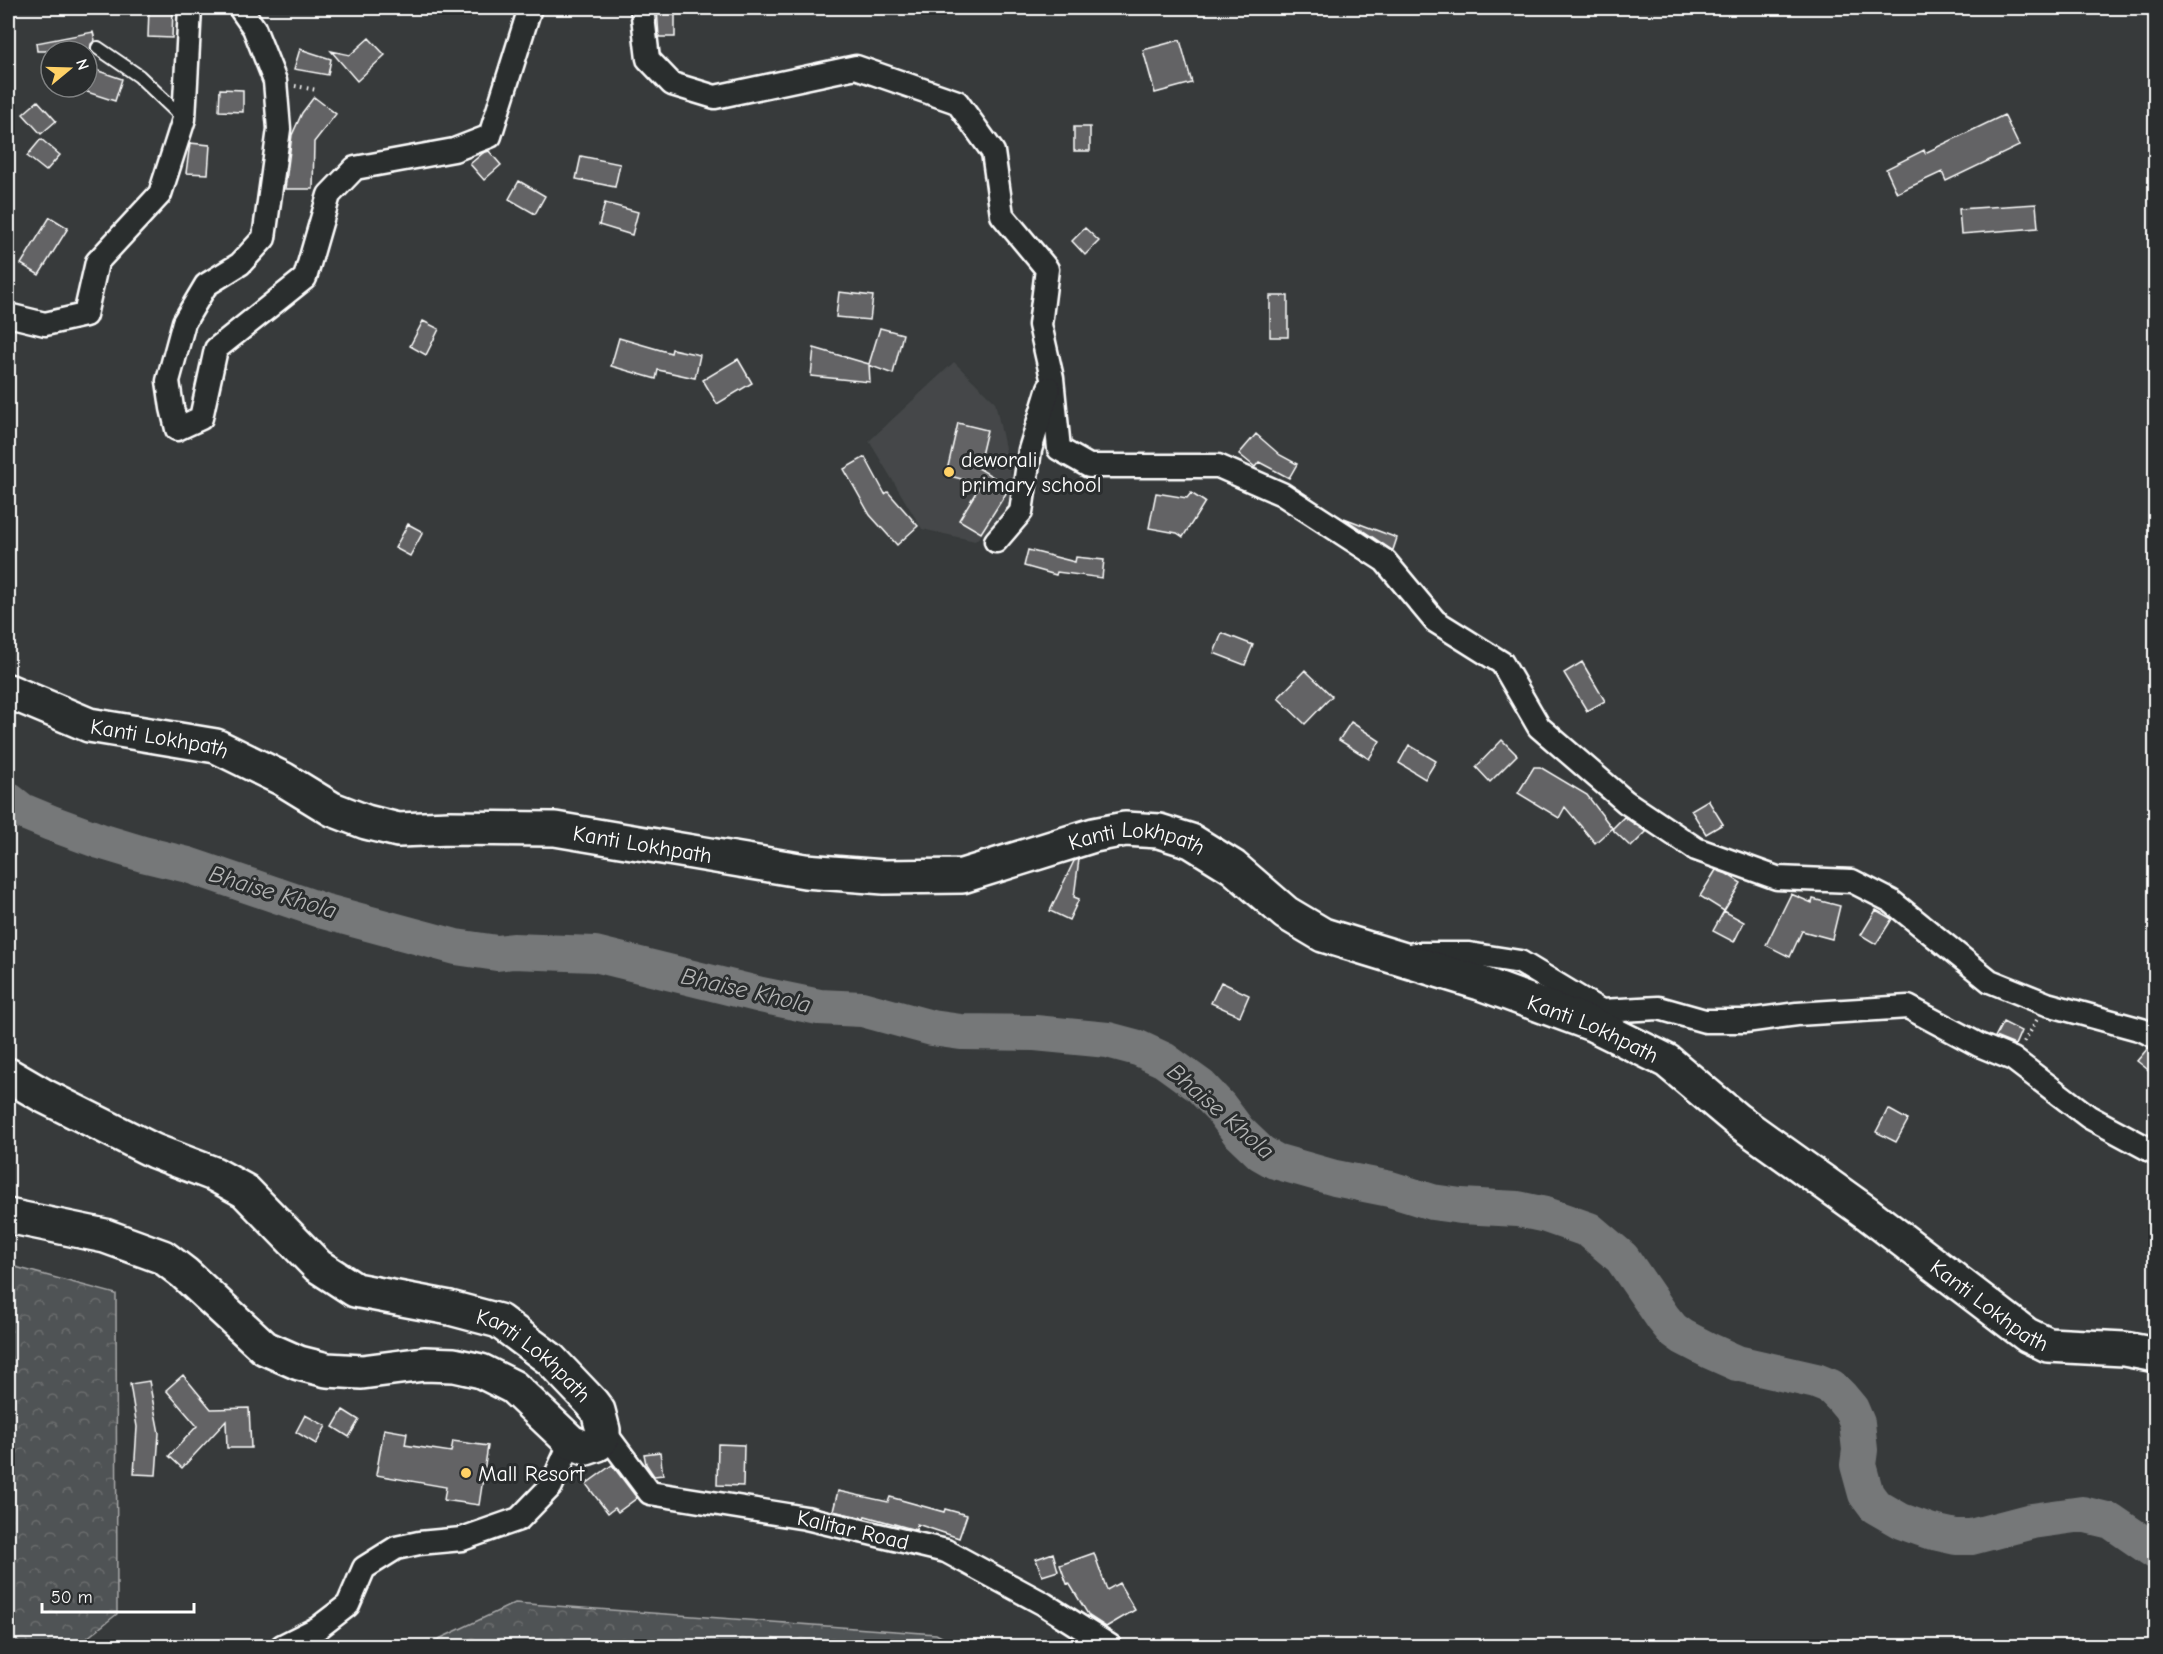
<svg xmlns="http://www.w3.org/2000/svg" width="2163" height="1654" viewBox="0 0 2163 1654" font-family="'Comic Neue',sans-serif">
	<defs>
		<pattern id="forest-crowns" width="20" height="18" patternUnits="userSpaceOnUse" patternTransform="scale(1.5)"><rect width="20" height="18" fill="#505354"/><path d="M2 6a3 3 0 1 1 6 0M12 15a3 3 0 1 1 6 0" fill="none" stroke="#6a6d6e"/></pattern>
	</defs>
	<rect width="100%" height="100%" fill="#373a3b"/>
	<filter id="ink" filterUnits="userSpaceOnUse"><feTurbulence type="fractalNoise" baseFrequency=".0167" numOctaves="2"/><feDisplacementMap in="SourceGraphic" scale="12" xChannelSelector="R" yChannelSelector="G"/><feConvolveMatrix kernelMatrix="1 2 1 2 8 2 1 2 1" color-interpolation-filters="sRGB"/></filter>
	<g filter="url(#ink)">
		<path fill="#444748" d="M 954,362 L 995,402 L 1017,503 L 975,541 L 922,529 L 869,441 Z"/>
		<path fill="url(#forest-crowns)" stroke="#a8a9aa" stroke-width="1.5" d="M 8,1265 L 116,1294 L 117,1614 L 77,1646 L 8,1646 Z
			M 515,1603 L 936,1634 L 959,1646 L 424,1646 Z"/>
		<g fill="none" stroke-linecap="round" stroke-linejoin="round">
			<path stroke="#767879" stroke-width="36" d="M 8,800 L 22,811 L 51,823 L 100,841 L 143,854 L 188,865 L 323,911 L 456,947 L 497,953 L 513,951 L 595,954 L 761,995 L 819,1007 L 862,1009 L 932,1028 L 961,1032 L 1035,1033 L 1108,1040 L 1138,1048 L 1164,1060 L 1200,1086 L 1220,1107 L 1238,1131 L 1261,1153 L 1275,1161 L 1335,1178 L 1390,1189 L 1432,1202 L 1461,1206 L 1518,1209 L 1546,1215 L 1589,1230 L 1622,1258 L 1663,1318 L 1672,1329 L 1683,1337 L 1710,1351 L 1737,1363 L 1816,1381 L 1831,1387 L 1841,1397 L 1851,1409 L 1857,1423 L 1860,1450 L 1858,1465 L 1866,1494 L 1875,1506 L 1901,1521 L 1929,1531 L 1956,1537 L 1971,1537 L 2032,1521 L 2082,1514 L 2111,1521 L 2156,1552"/>
		</g>
		<path fill="#636465" stroke="#fff" stroke-width="1.5" d="M 149,8 L 173,8 L 172,38 L 148,37 Z
			M 657,8 L 675,8 L 675,37 L 659,37 Z
			M 93,32 L 95,40 L 91,44 L 90,51 L 37,51 L 36,43 Z
			M 369,38 L 385,55 L 357,81 L 331,51 L 350,55 Z
			M 1180,40 L 1192,83 L 1155,93 L 1143,50 Z
			M 300,49 L 331,59 L 328,75 L 294,69 Z
			M 87,67 L 122,79 L 115,101 L 87,92 Z
			M 220,89 L 243,90 L 243,112 L 219,111 Z
			M 314,97 L 336,114 L 314,142 L 313,189 L 285,189 L 292,135 L 302,113 Z
			M 38,101 L 56,121 L 41,134 L 23,114 Z
			M 2004,115 L 2019,146 L 1946,181 L 1942,172 L 1897,193 L 1886,169 L 1924,150 L 1925,153 Z
			M 1074,127 L 1090,127 L 1090,151 L 1074,151 Z
			M 41,139 L 60,155 L 46,171 L 27,156 Z
			M 190,143 L 210,145 L 208,174 L 186,173 Z
			M 489,151 L 501,165 L 484,180 L 470,164 L 483,153 Z
			M 581,156 L 620,164 L 615,187 L 576,179 Z
			M 519,181 L 545,196 L 535,214 L 509,199 Z
			M 605,203 L 638,212 L 632,235 L 599,225 Z
			M 2036,204 L 2038,228 L 1961,234 L 1959,209 Z
			M 50,217 L 68,228 L 39,275 L 21,264 Z
			M 1085,228 L 1099,241 L 1085,255 L 1072,241 Z
			M 839,292 L 873,296 L 870,320 L 836,317 Z
			M 1270,296 L 1288,296 L 1288,337 L 1270,337 Z
			M 423,321 L 439,329 L 426,355 L 410,346 Z
			M 880,328 L 903,334 L 893,374 L 869,365 L 870,382 L 811,376 L 814,348 L 869,364 Z
			M 619,338 L 671,353 L 672,349 L 700,355 L 695,378 L 658,370 L 656,379 L 611,366 Z
			M 738,359 L 752,383 L 717,404 L 703,380 Z
			M 958,423 L 987,430 L 978,468 L 1010,487 L 981,533 L 959,520 L 981,484 L 946,475 Z
			M 1256,434 L 1280,455 L 1297,464 L 1289,478 L 1259,462 L 1255,467 L 1239,454 Z
			M 865,457 L 885,494 L 888,492 L 918,526 L 897,545 L 870,515 L 844,469 Z
			M 1156,493 L 1187,498 L 1191,493 L 1205,502 L 1183,537 L 1177,533 L 1149,528 Z
			M 1344,518 L 1397,538 L 1393,550 L 1392,550 Z
			M 408,524 L 423,532 L 410,556 L 395,548 Z
			M 1028,550 L 1075,562 L 1076,557 L 1104,560 L 1102,578 L 1057,572 L 1056,575 L 1024,566 Z
			M 1222,633 L 1253,645 L 1245,665 L 1214,653 Z
			M 1582,662 L 1605,701 L 1587,711 L 1564,673 Z
			M 1305,670 L 1332,696 L 1305,724 L 1278,698 Z
			M 1351,722 L 1380,741 L 1369,759 L 1339,740 Z
			M 1502,740 L 1517,755 L 1490,782 L 1476,767 Z
			M 1409,745 L 1436,761 L 1425,779 L 1399,763 Z
			M 1534,767 L 1540,767 L 1587,795 L 1612,828 L 1595,843 L 1565,807 L 1559,818 L 1518,793 Z
			M 1708,800 L 1723,824 L 1706,834 L 1691,810 Z
			M 1624,817 L 1646,832 L 1631,847 L 1612,829 Z
			M 1079,859 L 1074,897 L 1079,899 L 1069,920 L 1050,911 L 1074,861 Z
			M 1716,870 L 1727,874 L 1741,883 L 1724,911 L 1700,896 Z
			M 1791,894 L 1812,903 L 1813,899 L 1840,906 L 1832,939 L 1802,931 L 1790,957 L 1766,945 Z
			M 1876,910 L 1892,919 L 1876,944 L 1861,935 Z
			M 1724,911 L 1744,922 L 1734,942 L 1713,931 Z
			M 1221,982 L 1249,995 L 1240,1016 L 1211,1003 Z
			M 2003,1022 L 2021,1031 L 2015,1045 L 1995,1037 Z
			M 2148,1048 L 2156,1050 L 2156,1076 L 2137,1061 Z
			M 1888,1109 L 1908,1120 L 1896,1142 L 1876,1132 Z
			M 183,1375 L 211,1409 L 249,1408 L 251,1448 L 227,1448 L 226,1421 L 182,1468 L 169,1456 L 197,1426 L 166,1390 Z
			M 149,1381 L 159,1433 L 156,1475 L 134,1474 L 137,1427 L 130,1384 Z
			M 343,1410 L 359,1420 L 349,1437 L 333,1427 Z
			M 305,1415 L 326,1426 L 316,1444 L 296,1432 Z
			M 384,1429 L 407,1433 L 405,1445 L 451,1452 L 453,1441 L 488,1446 L 479,1505 L 444,1500 L 446,1487 L 376,1475 Z
			M 718,1444 L 744,1445 L 743,1486 L 717,1485 Z
			M 660,1452 L 663,1475 L 654,1476 L 646,1464 L 644,1454 Z
			M 612,1465 L 637,1498 L 618,1512 L 615,1508 L 608,1513 L 586,1484 Z
			M 838,1491 L 888,1502 L 890,1497 L 944,1512 L 945,1509 L 967,1515 L 959,1538 L 917,1524 L 916,1530 L 865,1516 L 864,1518 L 833,1511 Z
			M 1053,1553 L 1058,1571 L 1042,1576 L 1036,1559 Z
			M 1094,1553 L 1107,1590 L 1119,1583 L 1135,1610 L 1106,1627 L 1089,1616 L 1069,1583 L 1067,1584 L 1060,1565 Z"/>
		<g fill="none" stroke-linecap="round" stroke-linejoin="round">
			<g stroke="#fff" stroke-width="16">
				<path id="service" d="M 98,48 L 139,76 L 184,119"/>
			</g>
			<g stroke="#fff" stroke-width="27">
				<g id="minor">
					<path d="M 240,8 L 254,28 L 275,81 L 279,129 L 264,238 L 240,264 L 206,285 L 184,322 L 168,381 L 172,408 L 177,429 L 201,418 L 216,349 L 305,278 L 329,195 L 355,168 L 454,150 L 490,136 L 530,8"/>
					<path d="M 642,8 L 648,59 L 672,84 L 715,97 L 856,67 L 957,102 L 993,152 L 1002,215 L 1047,269 L 1040,325 L 1052,378 L 1059,449 L 1089,466 L 1218,466 L 1282,494 L 1385,561 L 1435,621 L 1502,663 L 1539,727 L 1626,802 L 1696,849 L 1777,878 L 1852,881 L 1891,901 L 1990,981 L 2047,1004 L 2142,1030 L 2156,1037"/>
					<path d="M 8,315 L 45,324 L 85,315 L 97,262 L 160,194 L 184,119 L 190,8"/>
					<path d="M 996,541 L 1021,512 L 1030,450 L 1049,388"/>
					<path d="M 1414,954 L 1469,954 L 1520,962 L 1601,1011 L 1659,1008 L 1705,1021 L 1745,1021 L 1797,1014 L 1908,1007 L 1979,1045 L 2013,1059 L 2089,1117 L 2156,1153"/>
					<path id="s1" d="M 603,1430 L 650,1493 L 806,1518 L 946,1551 L 1044,1604 L 1110,1646"/>
					<path d="M 282,1646 L 318,1628 L 348,1605 L 364,1568 L 396,1548 L 419,1543 L 462,1539 L 519,1519 L 551,1486 L 571,1442"/>
				</g>
			</g>
			<g stroke="#fff" stroke-width="38">
				<g id="primary">
					<path id="s2" d="M 8,691 L 89,725 L 216,746 L 283,779 L 332,809 L 366,822 L 398,830 L 450,828 L 555,829 L 805,871 L 884,877 L 962,876 L 1094,835 L 1125,829 L 1159,831 L 1191,841 L 1233,867 L 1286,913 L 1323,935 L 1480,983 L 1592,1024 L 1667,1061 L 1737,1120 L 1867,1213 L 2027,1335 L 2048,1345 L 2124,1349 L 2156,1355"/>
					<path id="s3" d="M 8,1075 L 44,1096 L 154,1151 L 214,1174 L 245,1191 L 318,1266 L 355,1290 L 450,1308 L 499,1321 L 550,1359 L 592,1403 L 598,1411 L 603,1430 L 603,1437 L 598,1444 L 586,1448 L 571,1442 L 513,1387 L 481,1371 L 454,1365 L 424,1364 L 362,1372 L 327,1370 L 299,1363 L 265,1348 L 184,1273 L 163,1257 L 105,1236 L 8,1216"/>
				</g>
			</g>
			<path stroke="#fff" stroke-width="4" stroke-dasharray="1.5 4.5" stroke-linecap="butt" d="M 295,86 L 317,90
				M 2024,1042 L 2037,1020"/>
			<use href="#service" stroke="#2a2d2e" stroke-width="12"/>
			<use href="#minor" stroke="#2a2d2e" stroke-width="22"/>
			<use href="#primary" stroke="#2a2d2e" stroke-width="33"/>
		</g>
	</g>
	<g fill="#ffd166" stroke="#2a2d2e" stroke-width="2">
		<circle cx="949" cy="472" r="6"/>
		<circle cx="466" cy="1473" r="6"/>
	</g>
	<g text-anchor="middle" stroke-width="6" stroke-linejoin="round" paint-order="stroke">
		<g font-size="22" fill="#fff" stroke="#2a2d2e" text-anchor="start">
			<text x="961" y="467">deworali<tspan x="961" dy="25">primary school</tspan></text>
			<text x="478" y="1481">Mall Resort</text>
		</g>
		<g font-size="22" fill="#fff" stroke="#2a2d2e">
			<text dy="8" stroke="none"><textPath href="#s2" startOffset="160">Kanti Lokhpath</textPath></text>
			<text dy="8" stroke="none"><textPath href="#s2" startOffset="664">Kanti Lokhpath</textPath></text>
			<text dy="8" stroke="none"><textPath href="#s2" startOffset="1168">Kanti Lokhpath</textPath></text>
			<text dy="8" stroke="none"><textPath href="#s2" startOffset="1672">Kanti Lokhpath</textPath></text>
			<text dy="8" stroke="none"><textPath href="#s2" startOffset="2158">Kanti Lokhpath</textPath></text>
			<text dy="8" stroke="none"><textPath href="#s3" startOffset="608">Kanti Lokhpath</textPath></text>
			<text dy="8" stroke="none"><textPath href="#s1" startOffset="285">Kalitar Road</textPath></text>
		</g>
		<g font-size="24" font-style="italic" fill="#b4b5b5" stroke="#2a2d2e">
			<text transform="translate(273 892) rotate(17)" y="8">Bhaise Khola</text>
			<text transform="translate(746 990) rotate(13)" y="8">Bhaise Khola</text>
			<text transform="translate(1221 1111) rotate(41)" y="8">Bhaise Khola</text>
		</g>
	</g>
	<rect width="2163" height="1654" fill="none" stroke="#2a2d2e" stroke-width="30"/>
	<rect x="15" y="15" width="2133" height="1624" fill="none" stroke="#fff" stroke-width="2" filter="url(#ink)"/>
	<g transform="translate(69 69) rotate(71)"><circle r="28" fill="#2a2d2e" stroke="#7f8182" stroke-width="1.5"/>
	<path d="M0-4.5L10 22L0 15L-10 22Z" fill="#ffd166"/>
	<text y="-9" font-size="16" font-weight="bold" text-anchor="middle" fill="#ffffff">N</text>
	</g>
	<path d="M42 1603v9h152v-9" fill="none" stroke="#ffffff" stroke-width="3"/>
	<text x="51" y="1603" font-size="18" fill="#ffffff" stroke="#2a2d2e" stroke-width="4.5" paint-order="stroke">50 m</text>
</svg>
